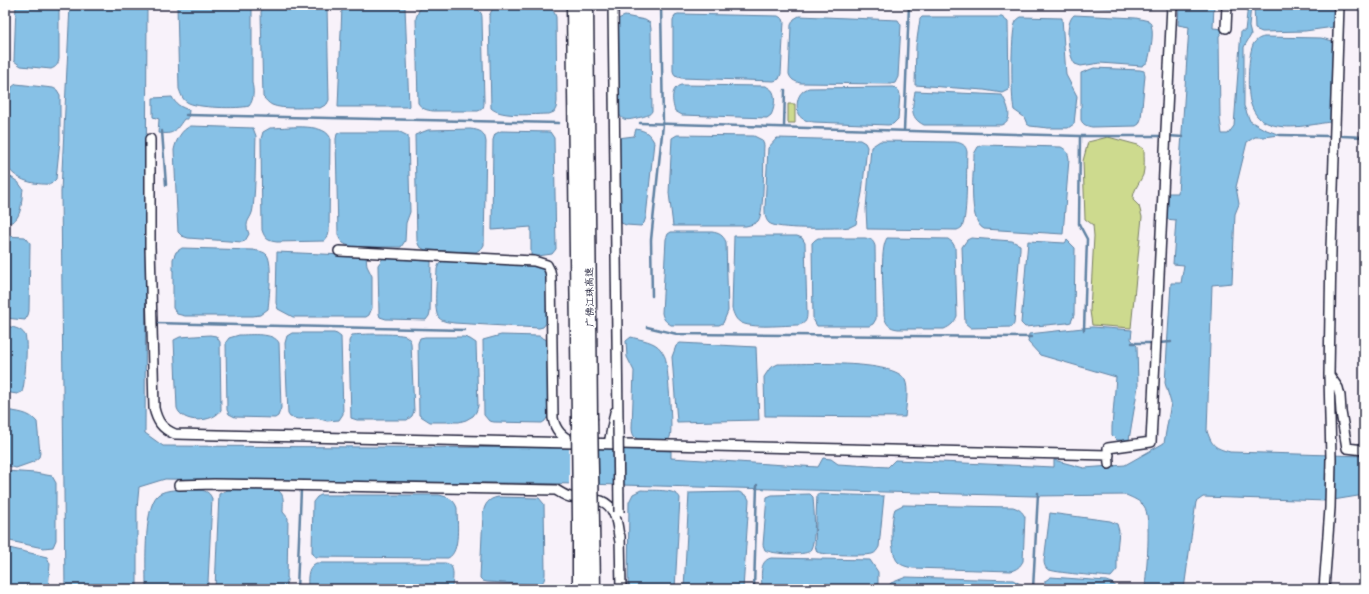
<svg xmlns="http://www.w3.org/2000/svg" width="1369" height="594" viewBox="0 0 1369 594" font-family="'Playpen Sans','LXGW WenKai TC',sans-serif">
	<rect width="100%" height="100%" fill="#f8f2fa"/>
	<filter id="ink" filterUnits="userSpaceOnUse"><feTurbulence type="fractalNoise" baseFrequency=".025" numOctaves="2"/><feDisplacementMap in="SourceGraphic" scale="8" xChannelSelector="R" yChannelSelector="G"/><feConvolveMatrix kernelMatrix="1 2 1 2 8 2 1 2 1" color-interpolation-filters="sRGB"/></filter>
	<g filter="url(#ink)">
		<path fill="#cdda8e" stroke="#787e64" d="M 788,104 L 795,104 L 795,123 L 788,123 Z
			M 1108,137 L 1138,145 L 1144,149 C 1144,157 1145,168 1143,175 C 1139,184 1133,190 1133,200 L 1139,206 L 1142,217 L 1131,328 L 1092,325 L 1090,311 L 1094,236 L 1093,225 L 1085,219 L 1083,161 L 1088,142 Z"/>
		<path fill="#87c1e6" stroke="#5f81a2" d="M 5,5 L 10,5 L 6,63 L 5,63 Z
			M 16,5 L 59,5 L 59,59 C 58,65 56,67 51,69 L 21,66 L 14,61 Z
			M 70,5 L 147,5 L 145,433 L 163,446 L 584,448 L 671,451 L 671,458 L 818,467 L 823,458 L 831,459 L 838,464 L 888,467 L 895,460 L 1054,467 L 1054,460 L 1084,468 L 1125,465 L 1164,443 L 1171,403 L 1165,383 L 1171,283 L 1181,283 L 1184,265 L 1173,264 L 1176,220 L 1165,219 L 1167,193 L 1178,193 L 1189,27 L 1178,25 L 1179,5 L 1214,5 L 1213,28 L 1224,29 L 1219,36 L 1220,119 L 1222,134 L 1228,134 L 1234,126 L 1241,31 L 1245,31 L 1248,5 L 1251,5 L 1249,27 L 1251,35 L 1244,47 L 1244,106 L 1250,121 L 1264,129 L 1280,135 L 1264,137 L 1255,137 L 1247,142 L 1236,187 L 1239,204 L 1235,214 L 1232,283 L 1212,285 L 1207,431 C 1212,446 1215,448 1230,452 L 1364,456 L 1364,495 L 1327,501 L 1203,497 L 1196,502 L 1184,589 L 1145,589 C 1146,574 1152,516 1144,506 C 1140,501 1133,498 1126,495 L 1034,496 L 584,484 L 165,479 L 139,487 L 137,509 L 137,589 L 65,589 L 61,192 Z
			M 177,5 L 252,5 L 252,83 C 254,90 254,100 249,106 C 239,109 195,108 187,102 C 182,99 181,94 179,89 Z
			M 264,5 L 325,5 L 327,7 L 329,100 L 327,104 L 320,108 C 308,107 283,110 272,105 C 268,103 266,100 263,97 L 261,12 Z
			M 919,5 L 998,5 L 994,8 L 928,9 L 924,9 Z
			M 1009,5 L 1151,5 L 1151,9 Z
			M 1254,5 L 1334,5 L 1334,27 L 1305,31 L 1262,32 L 1255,29 Z
			M 342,6 L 405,7 L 409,107 L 338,107 Z
			M 501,6 C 512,7 543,5 551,9 C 554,11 555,14 556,17 L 557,102 L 556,108 L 554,112 L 549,114 C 535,114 501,118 491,108 L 489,16 L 493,8 Z
			M 425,7 C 436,7 470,4 478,10 C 481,12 482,14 482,18 L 484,101 C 484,106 484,109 478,111 L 433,111 C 426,110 422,109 418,103 L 416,18 L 419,10 Z
			M 678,14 L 778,16 L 783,19 L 784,22 L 781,74 L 779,79 L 774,81 L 681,78 L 675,76 L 673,71 L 673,21 L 675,15 Z
			M 1074,15 L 1136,18 L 1149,21 C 1156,29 1150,52 1148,62 L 1142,66 L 1100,63 L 1081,66 L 1075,64 C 1068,55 1064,23 1074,15 Z
			M 625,16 L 645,20 L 650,23 L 651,29 L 652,111 C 649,116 647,115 642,117 C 633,118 622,125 618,111 L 618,19 Z
			M 799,16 L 898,20 L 901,25 L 898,77 L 895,83 L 891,84 L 800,83 C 794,81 791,80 789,74 L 791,25 L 794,19 Z
			M 922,17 L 1002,17 L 1008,22 L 1009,88 L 1008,90 L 1002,93 L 984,90 L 915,85 L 916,46 L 920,19 Z
			M 1021,17 L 1062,18 L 1066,75 L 1077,96 L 1074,124 L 1068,128 L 1048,128 L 1030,126 L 1027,124 L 1024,117 L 1014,110 C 1011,98 1011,35 1015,24 C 1016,20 1018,19 1021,17 Z
			M 1264,37 L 1321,38 L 1333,41 L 1330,122 C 1308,125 1283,132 1263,121 C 1256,117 1252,109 1250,101 C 1247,90 1248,52 1254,43 C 1257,39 1260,38 1264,37 Z
			M 1094,68 L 1140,70 L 1144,71 L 1145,75 L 1141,119 L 1139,124 L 1136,126 L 1092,127 C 1087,126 1083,125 1081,120 L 1081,73 Z
			M 16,84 L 53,88 L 57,90 L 60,95 L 60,140 L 56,179 L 51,184 C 35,185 16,181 7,166 L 10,93 L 12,87 Z
			M 681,85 L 766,86 C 768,88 772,89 773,92 C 776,98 774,110 771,115 L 767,118 L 682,115 L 675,111 C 672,102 670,88 681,85 Z
			M 894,87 L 899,91 L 900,95 L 898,119 L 893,124 L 888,125 L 814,122 C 807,121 802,120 798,114 C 796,103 797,92 809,88 Z
			M 915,91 L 1002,95 C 1007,104 1015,120 1001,125 L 924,125 C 908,117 913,106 915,91 Z
			M 172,97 C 176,105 181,107 189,110 L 188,119 L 184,119 C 175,131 175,135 158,133 L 159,119 L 153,117 L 153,98 Z
			M 191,126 L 253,128 L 256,136 C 255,160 256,184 253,208 C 252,220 243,220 249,234 L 245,241 L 242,242 L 188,238 L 182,236 L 178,232 L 174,150 C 176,140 182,129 191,126 Z
			M 270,128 C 285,128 322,122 330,137 L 329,232 L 328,236 L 324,241 L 277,242 C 268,241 265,239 262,230 L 261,139 L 263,132 Z
			M 470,129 C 480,130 485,132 486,142 L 484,245 L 482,248 L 476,252 L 425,250 L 419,246 L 417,241 L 415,135 L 428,130 Z
			M 636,129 C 646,131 649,133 654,142 L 646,217 L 644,223 L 641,226 L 626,225 L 619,222 L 618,138 L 634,136 Z
			M 501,131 L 550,132 L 554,138 L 556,249 L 552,254 L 531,257 L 531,227 L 492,230 L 493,140 L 495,134 Z
			M 341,132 L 400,132 L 408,136 L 410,212 L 406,223 L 405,241 L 401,247 L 352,247 C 344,244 340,243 338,234 L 336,139 L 337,134 Z
			M 677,135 L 754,136 L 762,140 L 764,145 C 763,159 765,212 758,221 C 755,224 750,225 746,226 L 673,226 L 669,193 L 672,138 Z
			M 777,138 L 860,140 L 865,143 L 867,147 L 862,193 L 856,224 L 850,227 L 841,228 C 828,228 777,230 769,223 C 765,219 765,214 765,208 L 768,148 Z
			M 880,141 L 955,142 C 962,143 966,145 967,152 C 966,167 968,216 962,227 C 960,229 959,229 957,230 L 867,229 L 866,209 L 871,147 Z
			M 982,145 L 1061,147 C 1067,150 1068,153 1069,159 L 1063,234 L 984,229 C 967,220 974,172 974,154 L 978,147 Z
			M 5,173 L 18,182 L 23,189 C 21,201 23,224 5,223 Z
			M 671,232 L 712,232 C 719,233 723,235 726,242 L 728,311 L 723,323 L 719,325 L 671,325 C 666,322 663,319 662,313 L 666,239 L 668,234 Z
			M 5,236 L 25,237 L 27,239 L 30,243 L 29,311 L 28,315 L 25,320 L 5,318 Z
			M 734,236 L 797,236 L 802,238 L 805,243 L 807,313 C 807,320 806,323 799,325 C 785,325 750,329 740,322 C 735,319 734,314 732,309 Z
			M 818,238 L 865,238 C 871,239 873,240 875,246 L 876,319 L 873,324 L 869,326 L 817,326 L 813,319 L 812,243 L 815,240 Z
			M 887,238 L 948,239 L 952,242 L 955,247 L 957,316 C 954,323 951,326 944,329 L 898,329 C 889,328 886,324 884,316 C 884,299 879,249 887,238 Z
			M 971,238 L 1012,241 L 1020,245 L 1020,249 L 1014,324 L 1012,327 L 971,328 L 965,323 L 962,247 L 967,240 Z
			M 1067,240 L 1075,248 L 1074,315 L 1071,322 L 1067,323 L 1025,327 L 1021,323 L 1028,241 L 1065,243 Z
			M 182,248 L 253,250 C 257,251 264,251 267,255 C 273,263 269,299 268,309 L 260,315 L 253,316 L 185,316 L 177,314 L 173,308 L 173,259 L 176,252 Z
			M 277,252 L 366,256 L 367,266 L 372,276 L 372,308 L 369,315 L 366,317 L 293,317 L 278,309 L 276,303 Z
			M 388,256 L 429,259 L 431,262 L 430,312 L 429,316 L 426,320 L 386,319 L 380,317 L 379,314 L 378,265 L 383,258 Z
			M 449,260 L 540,266 L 545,269 L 546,273 L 547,322 L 543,327 L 539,328 L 454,323 C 449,322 443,322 439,318 C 433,312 437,278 437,269 L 439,264 L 443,261 Z
			M 5,326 C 12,327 21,328 25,335 C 28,341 25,386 22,392 L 17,394 L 5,392 Z
			M 1092,327 L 1132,330 L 1131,339 L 1137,346 L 1138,386 L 1129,440 L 1117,440 L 1112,435 L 1112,427 L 1116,377 L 1040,355 L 1028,342 L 1029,334 Z
			M 292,333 L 334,333 L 337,334 L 341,337 L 343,414 L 339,420 L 327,421 L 317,418 L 298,419 L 290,417 L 288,414 L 285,343 L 287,336 Z
			M 210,335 L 216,336 L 220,342 L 221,410 C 213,423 182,424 177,408 L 174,340 L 180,337 Z
			M 239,335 C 250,335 274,332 279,343 L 281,408 L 278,416 L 275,418 L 235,417 L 229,414 L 227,410 L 226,342 L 229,338 Z
			M 352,335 C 360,334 398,333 406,336 C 409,338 410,340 411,343 L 414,411 L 412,416 L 407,420 L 357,420 L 351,418 L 349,341 Z
			M 501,335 L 539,336 L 547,340 L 548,416 L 545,421 L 542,423 L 494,422 L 489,421 L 484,415 L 483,340 Z
			M 425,337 L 464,337 L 470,339 L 476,343 L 478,406 L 476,412 L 473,416 L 466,420 L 459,422 L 430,422 L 419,415 L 418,343 L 420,338 Z
			M 631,337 C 641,340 655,341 661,350 C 663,353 666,358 666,361 C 668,371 673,431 670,437 C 668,445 642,443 636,438 C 633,436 632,432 632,428 L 634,371 L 627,357 L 626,341 Z
			M 680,343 L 756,347 L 759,420 L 677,422 L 672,357 L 676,346 Z
			M 778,364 C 801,364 896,359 905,380 C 909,388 906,407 905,417 L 765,416 L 764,377 L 770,368 Z
			M 5,410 C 17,412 29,412 37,422 L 40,453 L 39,457 L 33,462 L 16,468 L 5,465 Z
			M 5,471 L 35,473 L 52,476 L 56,483 L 56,540 L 53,547 L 43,548 L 5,540 Z
			M 271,488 C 286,491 283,500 283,512 L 288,518 L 287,581 L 285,589 L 215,589 L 219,494 L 227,490 Z
			M 200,490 C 207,491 210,493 212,499 L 208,582 L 207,589 L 147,589 L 146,584 C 146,566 143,500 161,493 C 172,488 188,490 200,490 Z
			M 641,490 C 651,491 676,488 680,498 L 675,589 L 628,589 L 629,502 L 633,494 Z
			M 739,492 L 747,496 L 749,500 L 743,589 L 684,589 L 689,493 Z
			M 810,494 L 813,497 C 814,511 817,539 810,551 C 804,556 772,554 765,550 L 763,545 L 767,497 L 772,495 Z
			M 817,494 L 884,496 L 879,547 C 877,550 876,553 872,554 C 865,556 823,555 817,552 L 815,546 Z
			M 321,495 L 439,495 C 448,497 454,499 457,508 C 457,521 461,552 448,558 L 315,557 L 312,552 L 313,502 L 317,497 Z
			M 498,497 L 539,498 L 544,504 L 545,573 C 545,579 544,583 538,585 L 487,582 L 483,581 L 480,578 L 483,513 C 485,504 488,499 498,497 Z
			M 903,505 L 1013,507 C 1019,509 1022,511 1025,517 L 1023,561 C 1020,567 1017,569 1011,571 L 913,568 C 908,567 902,566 898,562 C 890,555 891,518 895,509 Z
			M 1050,513 L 1110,521 L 1117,524 L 1119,531 L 1117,551 L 1117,570 L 1111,577 C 1102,576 1053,573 1047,569 C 1045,567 1044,564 1044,561 Z
			M 5,547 L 47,557 L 50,564 L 48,589 L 5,589 Z
			M 771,558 L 870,560 L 878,572 L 878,589 L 762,589 C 762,579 758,561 771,558 Z
			M 316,563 L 445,563 C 457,565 452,580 452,589 L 308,589 C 308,580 306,568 316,563 Z
			M 906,577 L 1013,580 L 1022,585 L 1024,589 L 888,589 L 888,586 L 891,583 Z
			M 1051,577 L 1106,581 C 1112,583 1115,584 1117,589 L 1044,589 L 1045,581 Z"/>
		<path fill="#f8f2fa" d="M 569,446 L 599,446 L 599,486 L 569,486 Z"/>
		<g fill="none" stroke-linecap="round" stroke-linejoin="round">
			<path stroke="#5f81a2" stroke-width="2.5" d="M 186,115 L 559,123
				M 640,123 L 1080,136 L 1163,136
				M 784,127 L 785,90
				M 162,131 L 166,185
				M 904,131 L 909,5
				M 1280,135 L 1328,136
				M 1080,136 L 1079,224 L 1087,239 L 1084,330
				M 1168,136 L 1183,137
				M 1342,136 L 1364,137
				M 652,296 L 651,240 L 663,124 L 661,5
				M 154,323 L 464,330
				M 647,327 L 677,334 L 1031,337
				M 1132,343 L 1153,343
				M 1158,343 L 1171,342
				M 297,589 L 301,489
				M 754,589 L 757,485
				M 1033,589 L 1038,493"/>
			<g stroke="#22223b" stroke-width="12">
				<path id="minor" d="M 613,5 L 618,420
					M 1226,28 L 1227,5
					M 150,139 L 150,246 L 154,408 C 157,421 162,429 175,434 L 1109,455
					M 339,251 L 534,261 L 547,265 L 550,271 L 551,277 L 553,418 C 555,430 563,438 574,442
					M 1329,375 L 1338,388 L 1340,396 L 1341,412 L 1347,448 L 1364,450
					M 609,444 L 615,412
					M 1109,464 L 1108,448 L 1151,442 L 1172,5
					M 179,485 L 214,484 L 556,490 C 561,493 565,496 570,497 C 586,501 606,494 614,514 C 618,522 618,533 620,542
					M 620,536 L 621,589
					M 1324,589 L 1330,508 L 1331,459 L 1329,375 L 1331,249 L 1339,5"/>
			</g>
			<g stroke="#22223b" stroke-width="17">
				<path id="highway" d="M 574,5 L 579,420
					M 586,5 L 590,418
					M 592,523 L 593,589
					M 580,589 L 580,522"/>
			</g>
			<use href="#minor" stroke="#fff" stroke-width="9"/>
			<use href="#highway" stroke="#fff" stroke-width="14"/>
			<g stroke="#22223b" stroke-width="12" stroke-linecap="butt">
				<path id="minor-bridge" d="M 618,420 L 619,512"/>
			</g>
			<g stroke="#22223b" stroke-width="17" stroke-linecap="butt">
				<path id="highway-bridge" d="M 590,418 L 592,523
					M 579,420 L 580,522"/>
			</g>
			<use href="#minor-bridge" stroke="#fff" stroke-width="9"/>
			<use href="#highway-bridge" stroke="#fff" stroke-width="14"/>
		</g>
	</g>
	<g text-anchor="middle" stroke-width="3" stroke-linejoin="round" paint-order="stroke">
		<g font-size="10" fill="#22223b" stroke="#fff">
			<text transform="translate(589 297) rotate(-91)" y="4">广佛江珠高速</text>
		</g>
	</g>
	<rect width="1369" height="594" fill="none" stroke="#fff" stroke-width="20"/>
	<rect x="10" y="10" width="1349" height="574" fill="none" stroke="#22223b" stroke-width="1.5" filter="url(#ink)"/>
</svg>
